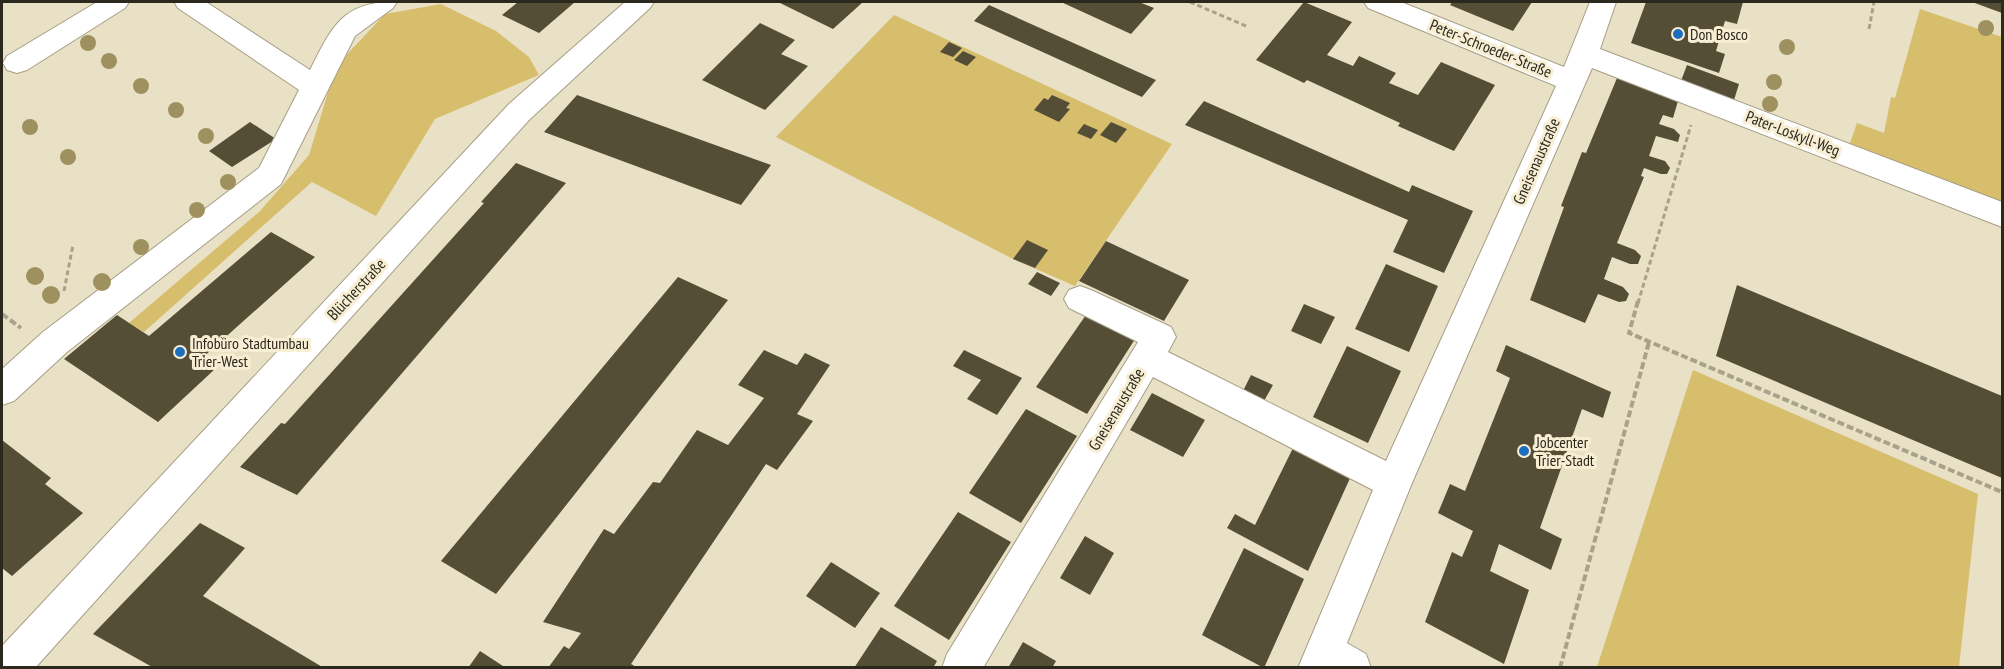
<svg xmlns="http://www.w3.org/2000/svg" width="2004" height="669" viewBox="0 0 2004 669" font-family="'PT Sans Narrow',sans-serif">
	<rect width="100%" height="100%" fill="#e9e1c6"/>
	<path fill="#d7be6d" d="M 441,4 L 496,31 L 529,57 L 539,75 L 435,119 L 376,216 L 312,182 L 144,332 L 129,323 L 260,211 L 309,155 L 336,66 L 385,14 Z
		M 1920,9 L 2002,37 L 2002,202 L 1849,146 L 1857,123 L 1884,133 L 1891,97 L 1895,98 Z
		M 894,15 L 1172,144 L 1075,286 L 1013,259 L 776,137 Z
		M 1693,370 L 1978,494 L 1959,667 L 1597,667 Z"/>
	<path fill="#554e37" d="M 518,2 L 575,2 L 539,33 L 502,15 Z
		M 778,2 L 863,2 L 833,29 Z
		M 1061,2 L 1139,2 L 1154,8 L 1131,34 Z
		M 1304,2 L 1352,22 L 1327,55 L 1353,66 L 1359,56 L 1396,73 L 1389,83 L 1418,95 L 1441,62 L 1495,85 L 1454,151 L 1398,126 L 1400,123 L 1307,80 L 1304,83 L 1256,60 Z
		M 1452,2 L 1532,2 L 1513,31 L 1450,5 Z
		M 1646,2 L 1743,2 L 1737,24 L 1725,21 L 1716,51 L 1725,54 L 1719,73 L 1631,43 Z
		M 1972,2 L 2002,2 L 2002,13 Z
		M 989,5 L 1156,80 L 1142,97 L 974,21 Z
		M 760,23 L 795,40 L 781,54 L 808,66 L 765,110 L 702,80 Z
		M 949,42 L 962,48 L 953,57 L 940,52 Z
		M 963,51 L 976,57 L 967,66 L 954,60 Z
		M 1687,65 L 1739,84 L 1734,100 L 1681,81 Z
		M 1617,78 L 1678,101 L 1673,118 L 1663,115 L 1659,124 L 1674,129 L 1680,135 L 1678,142 L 1656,136 L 1649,156 L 1665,161 L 1670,168 L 1667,174 L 1661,174 L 1644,168 L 1641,176 L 1644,177 L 1617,243 L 1635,250 L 1641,256 L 1638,264 L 1630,264 L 1612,257 L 1604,279 L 1623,287 L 1629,294 L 1626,301 L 1619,302 L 1598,294 L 1585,323 L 1530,300 L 1564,207 L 1561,206 L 1582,152 L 1586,153 Z
		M 577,95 L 704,141 L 771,165 L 741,205 L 544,132 Z
		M 1052,95 L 1070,103 L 1066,108 L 1070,109 L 1059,122 L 1034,110 L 1044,98 L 1048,100 Z
		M 1204,101 L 1409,192 L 1412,185 L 1473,211 L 1444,273 L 1393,252 L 1408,220 L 1185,125 Z
		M 250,122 L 276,139 L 232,167 L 209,151 Z
		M 1111,122 L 1127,129 L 1116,143 L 1100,135 Z
		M 1084,124 L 1098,130 L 1091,139 L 1077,133 Z
		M 516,163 L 566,183 L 297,495 L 240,467 L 281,423 L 285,424 L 484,203 L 481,202 Z
		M 271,232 L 315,257 L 200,360 L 215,369 L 158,422 L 64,359 L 117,315 L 149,336 Z
		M 1027,240 L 1048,250 L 1035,268 L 1013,259 Z
		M 1106,241 L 1189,280 L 1164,321 L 1079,281 Z
		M 1386,264 L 1438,286 L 1409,352 L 1355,329 Z
		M 1037,272 L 1060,283 L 1051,296 L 1028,284 Z
		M 678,277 L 728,300 L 496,594 L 441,561 Z
		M 1737,285 L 2002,396 L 2002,478 L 1716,356 Z
		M 1304,304 L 1335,317 L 1321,344 L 1291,331 Z
		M 1088,312 L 1137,336 L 1087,414 L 1036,387 Z
		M 1506,345 L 1611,392 L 1603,418 L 1582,409 L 1540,528 L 1562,539 L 1551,570 L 1499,544 L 1490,571 L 1529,590 L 1504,664 L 1425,622 L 1452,552 L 1462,557 L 1473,531 L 1438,513 L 1450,484 L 1465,491 L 1510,378 L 1496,371 Z
		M 1347,346 L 1401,371 L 1368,443 L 1313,417 Z
		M 764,350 L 797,365 L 805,353 L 830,365 L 797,414 L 813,421 L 777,470 L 766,464 L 631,664 L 638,668 L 548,668 L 564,646 L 569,649 L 581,633 L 543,622 L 604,529 L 614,534 L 653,482 L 660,483 L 697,430 L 728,445 L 764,398 L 738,385 Z
		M 964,350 L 1022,378 L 997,415 L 967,399 L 981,380 L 953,366 Z
		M 1251,375 L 1273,385 L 1264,401 L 1243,391 Z
		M 1152,393 L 1205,420 L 1183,457 L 1130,430 Z
		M 1026,409 L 1077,436 L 1021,523 L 969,493 Z
		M 2,440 L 51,478 L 45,484 L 83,513 L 12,576 L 2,568 Z
		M 1293,448 L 1351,476 L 1308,571 L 1227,528 L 1235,514 L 1255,525 Z
		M 958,512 L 1011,542 L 949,640 L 894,606 Z
		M 200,523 L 245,548 L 203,596 L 324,668 L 154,668 L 93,634 Z
		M 1085,536 L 1114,553 L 1090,595 L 1060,578 Z
		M 1244,548 L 1304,579 L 1264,668 L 1202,635 Z
		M 831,562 L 880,593 L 855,628 L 806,596 Z
		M 881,627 L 937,661 L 933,668 L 854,668 Z
		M 1023,642 L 1056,661 L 1052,668 L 1008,668 Z
		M 480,651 L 506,668 L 468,668 Z"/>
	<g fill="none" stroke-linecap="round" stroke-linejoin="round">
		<g stroke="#a69e85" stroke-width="2">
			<path id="minor" d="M 97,2 L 129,2 L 125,8 L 27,70 L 17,73 L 7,70 L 3,63 L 7,56 Z
				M 174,2 L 206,2 L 310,70 C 331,28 343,0 397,2 L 393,8 L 355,36 L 281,184 L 67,352 L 14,401 L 2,405 L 2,369 L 43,332 L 259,168 L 299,90 L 178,8 Z
				M 625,2 L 654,2 L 650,8 L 529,120 L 35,668 L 2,668 L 2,646 L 509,104 Z
				M 1364,2 L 1401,2 L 1564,67 L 1590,2 L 1616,2 L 1600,49 L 2002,202 L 2002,227 L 1592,68 L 1412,483 L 1347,643 L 1366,654 L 1371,668 L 1298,668 L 1373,490 L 1153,377 L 983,668 L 942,668 L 947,654 L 1138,342 L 1069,308 L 1064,299 L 1069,290 L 1080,286 L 1091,290 L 1171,327 L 1176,337 L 1168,352 L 1386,461 L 1556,86 L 1368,8 Z"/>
		</g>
		<path stroke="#a8a28d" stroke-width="3" stroke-dasharray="5 3" stroke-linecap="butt" d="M 1190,2 L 1246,26
			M 1869,29 L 1874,2
			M 64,291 L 73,245
			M 1638,303 L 1691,125"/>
		<path stroke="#a8a28d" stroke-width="4" stroke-dasharray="7 3" stroke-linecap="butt" d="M 1638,301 L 1629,333 L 2002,492
			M 2,314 L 21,328
			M 1560,668 L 1649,342"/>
		<use href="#minor" fill="#fff" fill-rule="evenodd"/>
	</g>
	<g fill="#9e915f">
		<circle cx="1986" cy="28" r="8"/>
		<circle cx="88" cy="43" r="8"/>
		<circle cx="1787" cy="47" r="8"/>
		<circle cx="109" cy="61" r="8"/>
		<circle cx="1774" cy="82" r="8"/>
		<circle cx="141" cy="86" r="8"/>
		<circle cx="1770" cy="104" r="8"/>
		<circle cx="176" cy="110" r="8"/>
		<circle cx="30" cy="127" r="8"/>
		<circle cx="206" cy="136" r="8"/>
		<circle cx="68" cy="157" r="8"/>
		<circle cx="228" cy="182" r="8"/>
		<circle cx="197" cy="210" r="8"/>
		<circle cx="141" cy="247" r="8"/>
		<circle cx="35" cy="276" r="9"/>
		<circle cx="102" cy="282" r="9"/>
		<circle cx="51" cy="295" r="9"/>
	</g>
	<g fill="#1c6fbd" stroke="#f7eed3" stroke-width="2">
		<circle cx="1678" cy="34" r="6"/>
		<circle cx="180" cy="352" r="6"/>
		<circle cx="1524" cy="451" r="6"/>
	</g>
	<g text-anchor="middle" stroke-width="6" stroke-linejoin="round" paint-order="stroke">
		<g font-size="16" fill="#2b281d" stroke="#f7eed3" text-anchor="start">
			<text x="1690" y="40">Don Bosco</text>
			<text x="192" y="349">Infobüro Stadtumbau<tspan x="192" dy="18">Trier-West</tspan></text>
			<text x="1536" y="448">Jobcenter<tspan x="1536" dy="18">Trier-Stadt</tspan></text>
		</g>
		<g font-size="16" fill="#2b281d" stroke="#f7eed3">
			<text transform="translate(1491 48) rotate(22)" y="6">Peter-Schroeder-Straße</text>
			<text transform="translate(1793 133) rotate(21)" y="6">Pater-Loskyll-Weg</text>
			<text transform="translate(1536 161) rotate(-66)" y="6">Gneisenaustraße</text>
			<text transform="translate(356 289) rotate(-47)" y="6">Blücherstraße</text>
			<text transform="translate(1116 409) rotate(-59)" y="6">Gneisenaustraße</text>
		</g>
	</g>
	<rect width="2004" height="669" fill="none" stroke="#2b281d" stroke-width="6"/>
</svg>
